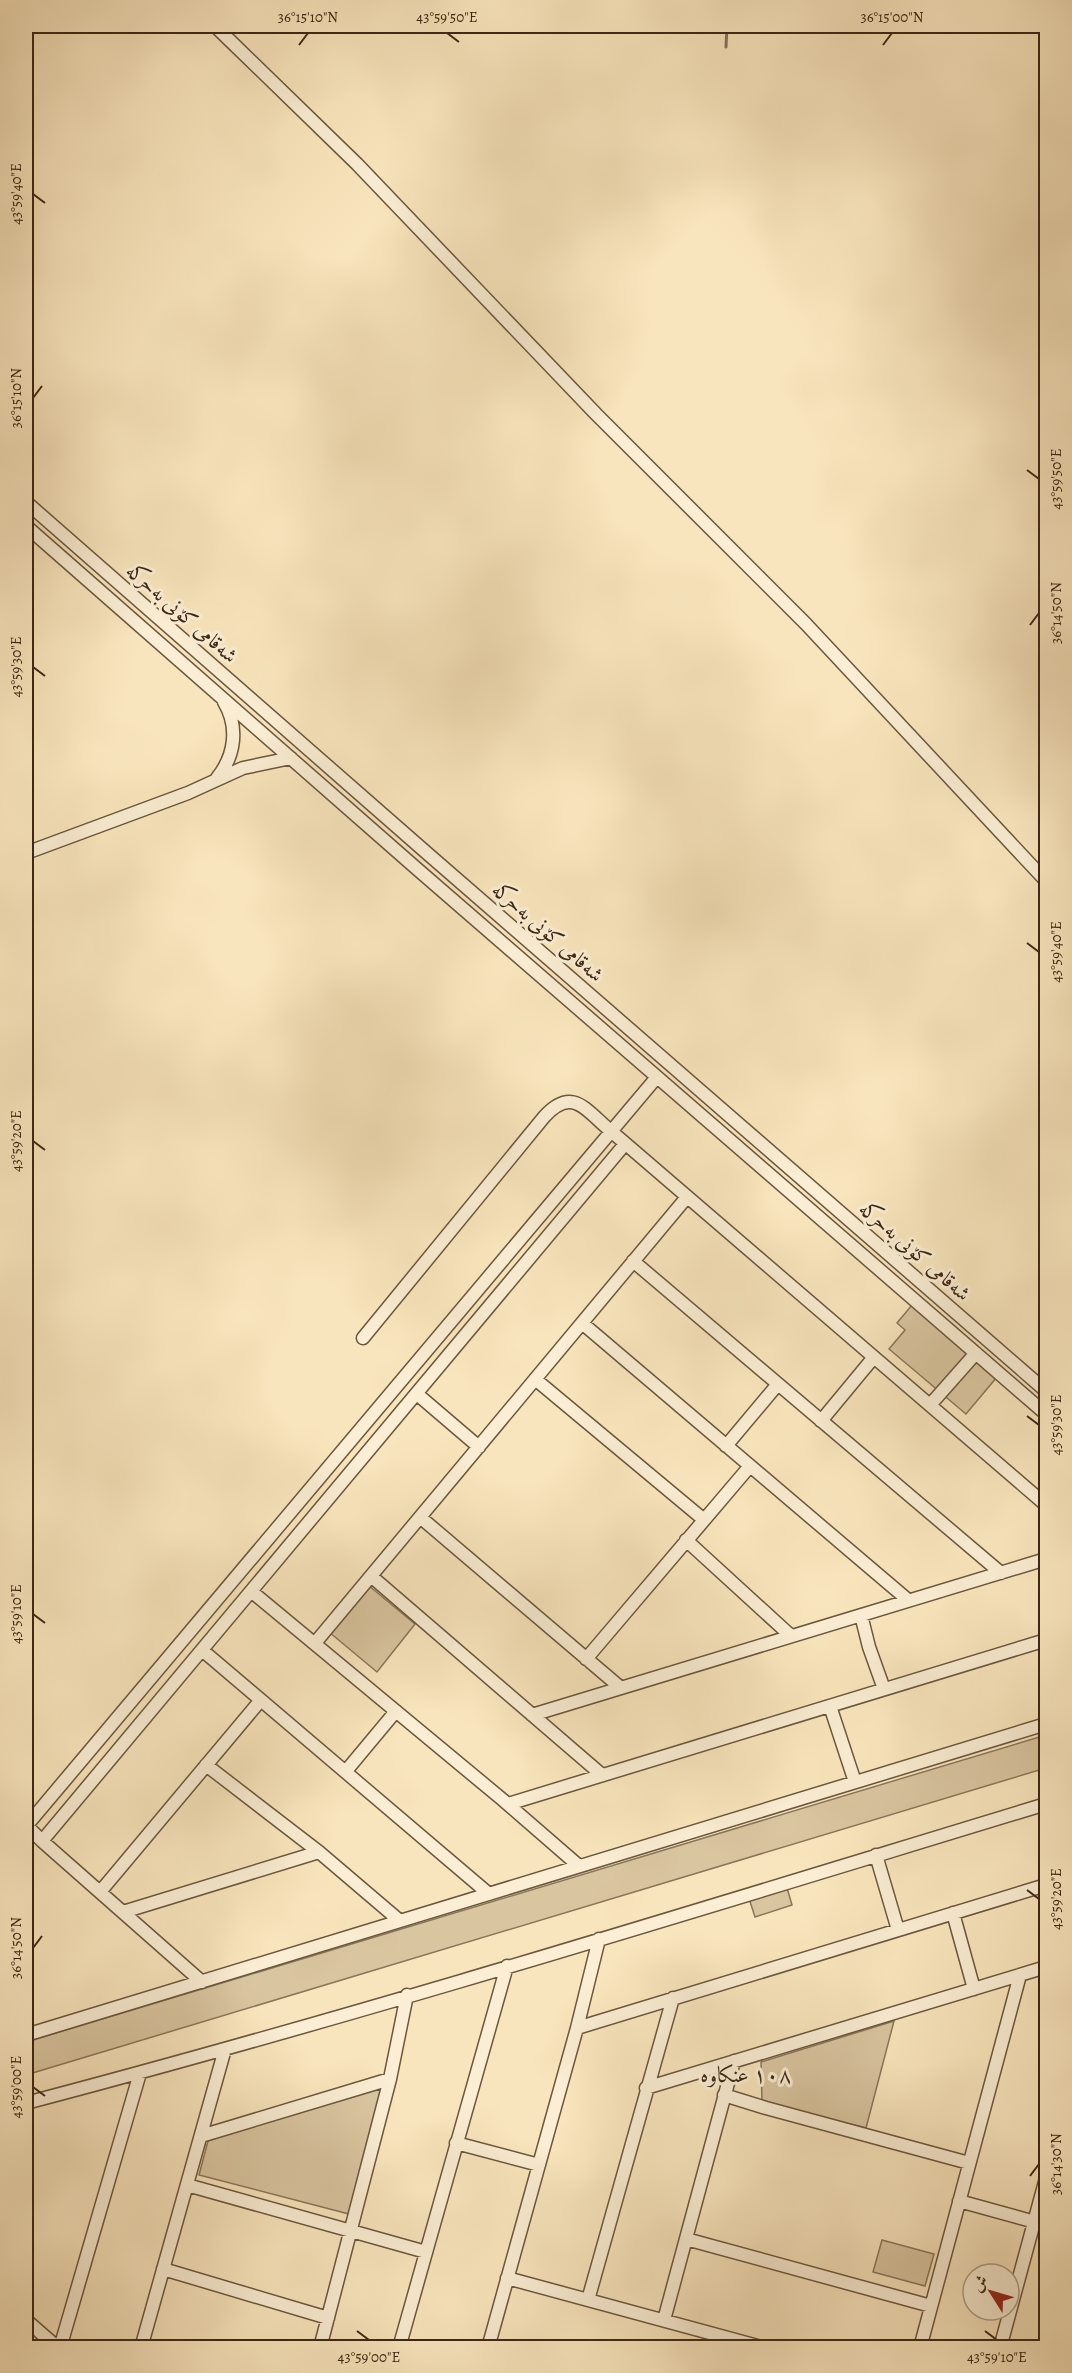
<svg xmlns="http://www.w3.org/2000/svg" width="1072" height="2373" viewBox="0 0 1072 2373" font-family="Alegreya,Amiri,serif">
	<rect width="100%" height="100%" fill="#f9e5bd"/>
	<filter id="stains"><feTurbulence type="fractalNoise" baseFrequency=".00333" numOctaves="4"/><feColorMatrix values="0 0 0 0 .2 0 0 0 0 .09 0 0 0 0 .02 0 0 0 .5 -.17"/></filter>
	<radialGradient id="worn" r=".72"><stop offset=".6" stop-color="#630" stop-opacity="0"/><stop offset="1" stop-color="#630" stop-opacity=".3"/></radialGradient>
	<path fill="#d9c5a0" stroke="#8a765a" stroke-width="1.5" d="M 912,1305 L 997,1377 L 966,1414 L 889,1349 L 905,1330 L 897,1323 Z
		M 368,1585 L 415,1624 L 377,1672 L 329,1632 Z
		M 1046,1735 L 1046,1768 L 26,2075 L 26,2042 Z
		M 785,1881 L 792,1905 L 755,1917 L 747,1892 Z
		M 894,2021 L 866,2128 L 762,2102 L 761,2062 Z
		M 383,2087 L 349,2214 L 199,2175 L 209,2137 Z
		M 882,2240 L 934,2254 L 925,2286 L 873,2272 Z"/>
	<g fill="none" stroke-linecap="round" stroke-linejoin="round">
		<path stroke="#877257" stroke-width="3" d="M 726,47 L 727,26"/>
		<g stroke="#6b563e" stroke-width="15">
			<path id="minor" d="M 215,26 L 357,164 L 596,414 L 806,624 L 1046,881
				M 26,502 L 428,854 L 1046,1391
				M 26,526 L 416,868 L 1046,1414
				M 217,778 C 235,756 239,727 224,702
				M 26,853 L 188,793 L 243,768 L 291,758
				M 633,1261 L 1001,1573
				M 582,1323 L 908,1600
				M 363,1338 L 544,1117 C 573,1085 586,1111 612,1132 L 1046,1505
				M 535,1379 L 703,1519
				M 417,1394 L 479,1447
				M 930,1405 L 976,1353
				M 821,1421 L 874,1357
				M 726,1446 L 778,1384
				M 420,1517 L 621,1688
				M 686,1540 L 791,1636
				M 371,1576 L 602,1775
				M 251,1591 L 503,1800 L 579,1866
				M 861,1615 L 869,1647 L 884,1689
				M 315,1643 L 687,1197
				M 202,1650 L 489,1894
				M 586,1659 L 750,1466
				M 830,1706 L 855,1782
				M 532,1715 L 1046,1559
				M 206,1765 L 319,1852 L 400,1921
				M 346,1771 L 396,1711
				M 508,1804 L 1046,1640
				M 42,1841 L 625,1144
				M 876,1855 L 898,1930
				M 100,1892 L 260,1701
				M 123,1912 L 319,1852
				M 953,1913 L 974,1989
				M 202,1982 L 42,1841 L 27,1826 L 28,1824 L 657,1077
				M 577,2028 L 1046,1885
				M 26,2035 L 1046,1724
				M 646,2088 L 1046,1967
				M 724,2095 L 766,2108 L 969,2163
				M 26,2103 C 368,2013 707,1907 1046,1804
				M 201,2136 L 390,2079
				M 456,2143 L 539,2165
				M 187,2185 L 426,2252
				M 959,2201 L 1035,2222
				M 686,2239 L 931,2306
				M 163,2269 L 328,2318
				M 507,2278 L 765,2348
				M 588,2300 L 673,1998
				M 26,2320 L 58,2348
				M 664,2320 L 734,2061
				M 60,2348 L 140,2073
				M 141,2348 L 225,2049
				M 320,2348 L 390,2079 L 407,1995
				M 399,2348 L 507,1966
				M 488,2348 L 577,2028 L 599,1939
				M 920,2348 L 1020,1975
				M 1000,2348 L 1046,2178"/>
		</g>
		<use href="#minor" stroke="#fbeed4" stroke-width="12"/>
	</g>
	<path fill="none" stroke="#3c2614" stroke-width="2" d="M 447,33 L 459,42M 299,45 L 308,33M 883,45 L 892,33M 33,194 L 45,203M 33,398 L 42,386M 1027,470 L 1039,479M 1030,625 L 1039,613M 33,667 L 45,676M 1027,943 L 1039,952M 33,1141 L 45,1150M 1027,1416 L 1039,1425M 33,1614 L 45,1623M 1027,1890 L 1039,1899M 33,1948 L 42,1936M 33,2087 L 45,2096M 1030,2176 L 1039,2164M 357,2331 L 369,2340M 985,2331 L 997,2340"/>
	<g text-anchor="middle" stroke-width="6" stroke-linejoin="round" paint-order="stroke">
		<g font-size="21" fill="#3c2614" stroke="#fbeed4">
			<text transform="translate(182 613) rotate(41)" y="7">شەقامی کۆنی بەحرکە</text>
			<text transform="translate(548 932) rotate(41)" y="7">شەقامی کۆنی بەحرکە</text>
			<text transform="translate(915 1251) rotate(41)" y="7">شەقامی کۆنی بەحرکە</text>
		</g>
		<g font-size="22" fill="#3c2614" stroke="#fbeed4">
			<text x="746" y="2082">١٠٨ عنکاوە</text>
		</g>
	</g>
	<rect width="1072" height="2373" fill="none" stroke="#f9e5bd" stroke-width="66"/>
	<g transform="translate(991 2292) rotate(307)"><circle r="28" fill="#fbeed4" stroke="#af9e87" stroke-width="1.5"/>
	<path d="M0-4.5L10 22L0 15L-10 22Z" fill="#8f2418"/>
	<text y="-9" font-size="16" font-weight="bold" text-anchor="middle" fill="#3c2614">ش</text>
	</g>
	<rect x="33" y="33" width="1006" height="2307" fill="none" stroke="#3c2614" stroke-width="2"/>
	<g font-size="15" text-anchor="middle" fill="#3c2614">
		<text x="308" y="22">36°15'10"N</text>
		<text x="447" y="22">43°59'50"E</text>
		<text x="892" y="22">36°15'00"N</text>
		<text transform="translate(16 194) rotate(-90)" y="5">43°59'40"E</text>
		<text transform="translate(16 398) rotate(-90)" y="5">36°15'10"N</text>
		<text transform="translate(1056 479) rotate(-90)" y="5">43°59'50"E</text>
		<text transform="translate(1056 613) rotate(-90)" y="5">36°14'50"N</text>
		<text transform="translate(16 667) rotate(-90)" y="5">43°59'30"E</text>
		<text transform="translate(1056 952) rotate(-90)" y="5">43°59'40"E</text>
		<text transform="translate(16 1141) rotate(-90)" y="5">43°59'20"E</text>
		<text transform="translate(1056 1425) rotate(-90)" y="5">43°59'30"E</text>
		<text transform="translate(16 1614) rotate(-90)" y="5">43°59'10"E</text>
		<text transform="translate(1056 1899) rotate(-90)" y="5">43°59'20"E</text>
		<text transform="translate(16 1948) rotate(-90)" y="5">36°14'50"N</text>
		<text transform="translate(16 2087) rotate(-90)" y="5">43°59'00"E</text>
		<text transform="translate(1056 2164) rotate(-90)" y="5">36°14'30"N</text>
		<text x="369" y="2362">43°59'00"E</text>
		<text x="997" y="2362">43°59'10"E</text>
	</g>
	<rect width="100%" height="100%" filter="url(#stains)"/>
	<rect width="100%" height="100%" fill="url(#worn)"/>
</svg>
